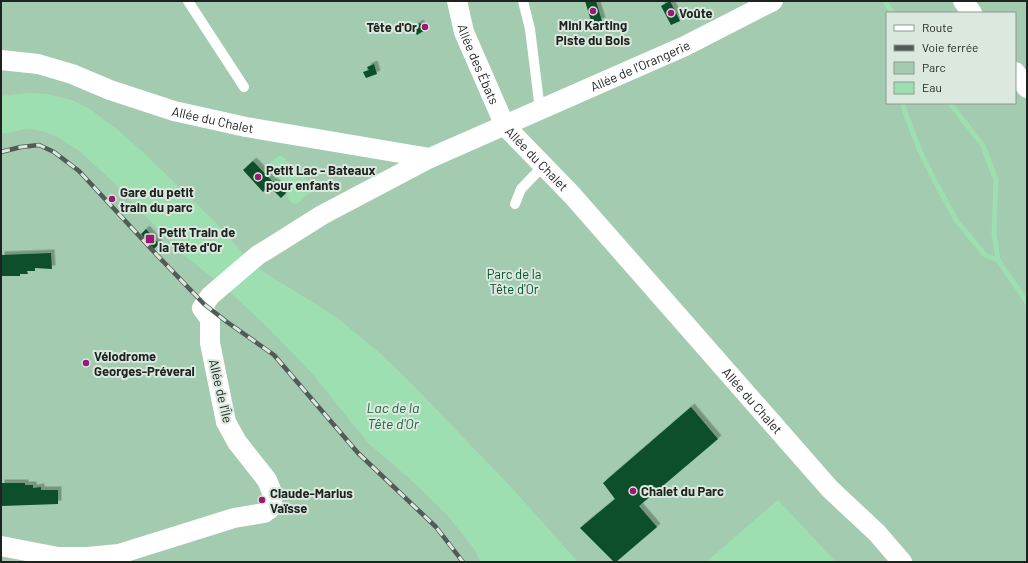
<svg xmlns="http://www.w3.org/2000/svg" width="1028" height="563" viewBox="0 0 1028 563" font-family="Barlow,sans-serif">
	<defs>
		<filter id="shadow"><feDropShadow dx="3.5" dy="-3.5" stdDeviation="0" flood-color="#0004"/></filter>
	</defs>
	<rect width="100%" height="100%" fill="#dbe8de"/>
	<path fill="#a3cbaf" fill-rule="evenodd" d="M 1,1 L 1027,1 L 1027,562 L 1,562 ZM 887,13 L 1015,13 L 1015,103 L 887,103 Z"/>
	<path fill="#9ddfb1" d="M 28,93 L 47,94 L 72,100 L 90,109 L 118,130 L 145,154 L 217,224 L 246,257 L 261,270 L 336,317 L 381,354 L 411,383 L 511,487 L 578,562 L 481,562 L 474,549 L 448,516 L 411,480 L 368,443 L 311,372 L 266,326 L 230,292 L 179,251 L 110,179 L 78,150 L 56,136 L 42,131 L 27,129 L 1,134 L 1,96 Z
		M 278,156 L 282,156 C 290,164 313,181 312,192 C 302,196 303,203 294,204 L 289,200 L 286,193 L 274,181 L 273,182 L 264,173 C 265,162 272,164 278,156 Z
		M 778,500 L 836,562 L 706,562 Z"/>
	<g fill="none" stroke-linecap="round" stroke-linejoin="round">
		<path stroke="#9ddfb1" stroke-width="5" d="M 885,1 L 892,13
			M 903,103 L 905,112 L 920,151 L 937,185 L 956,220 L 985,255 L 998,260
			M 950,103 L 983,146 L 996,180 L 994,234 L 998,260 L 1027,302"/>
	</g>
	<path fill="#08502b" filter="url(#shadow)" d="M 585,1 L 596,1 L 602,21 L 592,24 Z
		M 670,1 L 680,21 L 671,25 L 661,6 Z
		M 420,23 L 425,30 L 417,35 L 412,28 Z
		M 374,64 L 377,74 L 366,78 L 363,72 L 369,70 L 367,67 Z
		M 253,161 L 273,182 L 274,181 L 286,193 L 281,198 L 269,186 L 263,192 L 243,170 Z
		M 146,229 L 159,244 L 154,249 L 141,234 Z
		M 51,253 L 52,269 L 35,268 L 35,271 L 27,271 L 28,274 L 20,274 L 20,276 L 1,276 L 1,255 Z
		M 691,407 L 718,439 L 639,506 L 657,527 L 616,562 L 614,562 L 580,528 L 615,499 L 603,483 Z
		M 1,483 L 25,483 L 25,485 L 33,485 L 33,488 L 41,487 L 41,490 L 58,490 L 58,504 L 1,506 Z"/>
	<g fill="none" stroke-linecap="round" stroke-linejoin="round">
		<path stroke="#fff" stroke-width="10" d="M 188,1 L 244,87
			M 523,1 L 530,29 L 540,110
			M 515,204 L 521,189 L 543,166"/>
		<g stroke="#fff" stroke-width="20">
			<path id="s1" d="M 457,1 L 464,32 L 505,126 L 572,195 L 830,489 L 877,533 L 902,562"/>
			<path d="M 963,1 L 972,13"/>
			<path id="s2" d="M 1,60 L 38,64 L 72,74 L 110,90 L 174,111 L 246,127 L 430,158 L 685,46 L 773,1"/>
			<path d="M 1015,72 L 1027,88"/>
			<path d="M 1,546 L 58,557 L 88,557 L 119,554 L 234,518 L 264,513 L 271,508 L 273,495 L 267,480 L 237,442 L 226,422 L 210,343 L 210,319 L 202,308 L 210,296 L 258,255 L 268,249 L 322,215 L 430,158"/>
		</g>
		<g stroke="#535b56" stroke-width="4.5">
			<path id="rail" d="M 1,152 L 21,147 L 39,145 L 54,152 L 79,171 L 155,253 L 204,304 L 227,322 L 274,355 L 358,453 L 436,527 L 463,562"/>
		</g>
		<use href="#rail" stroke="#dbe8de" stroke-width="3" stroke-dasharray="9" stroke-linecap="butt"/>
	</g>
	<g fill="#981b73" stroke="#dbe8de" stroke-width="1.5">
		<circle cx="593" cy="11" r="4"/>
		<circle cx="671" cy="13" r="4"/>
		<circle cx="425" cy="27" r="4"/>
		<circle cx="258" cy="177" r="4"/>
		<circle cx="112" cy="199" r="4"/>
		<rect x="145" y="234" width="10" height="10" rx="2"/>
		<circle cx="86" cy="363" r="4"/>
		<circle cx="633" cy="491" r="4"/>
		<circle cx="262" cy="500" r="4"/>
	</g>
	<g text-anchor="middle" stroke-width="4" stroke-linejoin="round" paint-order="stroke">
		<g font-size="13" font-weight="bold" fill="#1e2320" stroke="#dbe8de" text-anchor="start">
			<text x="679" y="18">Voûte</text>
			<text x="593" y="30" text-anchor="middle">Mini Karting<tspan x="593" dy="15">Piste du Bois</tspan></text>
			<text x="417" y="32" text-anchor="end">Tête d'Or</text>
			<text x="266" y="175">Petit Lac - Bateaux<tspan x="266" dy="15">pour enfants</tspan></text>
			<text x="120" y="197">Gare du petit<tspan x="120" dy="15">train du parc</tspan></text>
			<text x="159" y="237">Petit Train de<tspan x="159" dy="15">la Tête d'Or</tspan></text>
			<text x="94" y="361">Vélodrome<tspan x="94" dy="15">Georges-Préveral</tspan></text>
			<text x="641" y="496">Chalet du Parc</text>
			<text x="270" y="498">Claude-Marius<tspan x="270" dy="15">Vaïsse</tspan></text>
		</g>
		<g font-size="13" fill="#1e2320" stroke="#dbe8de">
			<text dy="5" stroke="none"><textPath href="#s1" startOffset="67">Allée des Ébats</textPath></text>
			<text dy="5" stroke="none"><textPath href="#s2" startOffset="671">Allée de l'Orangerie</textPath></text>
			<text dy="5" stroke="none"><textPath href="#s2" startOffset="221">Allée du Chalet</textPath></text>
			<text dy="5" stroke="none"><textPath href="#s1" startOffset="180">Allée du Chalet</textPath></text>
			<text transform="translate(221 391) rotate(77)" y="5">Allée de l'Île</text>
			<text dy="5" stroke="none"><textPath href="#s1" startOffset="504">Allée du Chalet</textPath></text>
		</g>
		<g font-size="13" fill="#01522a" stroke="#dbe8de">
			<text x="514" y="279">Parc de la<tspan x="514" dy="15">Tête d'Or</tspan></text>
		</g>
		<g font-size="14" font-style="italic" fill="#1f663d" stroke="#dbe8de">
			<text x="393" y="413">Lac de la<tspan x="393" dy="16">Tête d'Or</tspan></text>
		</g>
	</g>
	<rect width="1028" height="563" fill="none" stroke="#1e2320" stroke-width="4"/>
	<rect x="886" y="12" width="130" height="92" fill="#dbe8de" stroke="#8f9992"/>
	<rect x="894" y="25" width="20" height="6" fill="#ffffff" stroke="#8f9992"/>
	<text x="922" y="32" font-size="12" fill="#1e2320">Route</text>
	<rect x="894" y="45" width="20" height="6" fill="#535b56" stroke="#8f9992"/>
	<text x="922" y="52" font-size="12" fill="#1e2320">Voie ferrée</text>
	<rect x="894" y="62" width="20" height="12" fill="#a3cbaf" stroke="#8f9992"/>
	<text x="922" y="72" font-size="12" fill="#1e2320">Parc</text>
	<rect x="894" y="82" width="20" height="12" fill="#9ddfb1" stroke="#8f9992"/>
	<text x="922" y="92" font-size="12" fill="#1e2320">Eau</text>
</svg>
